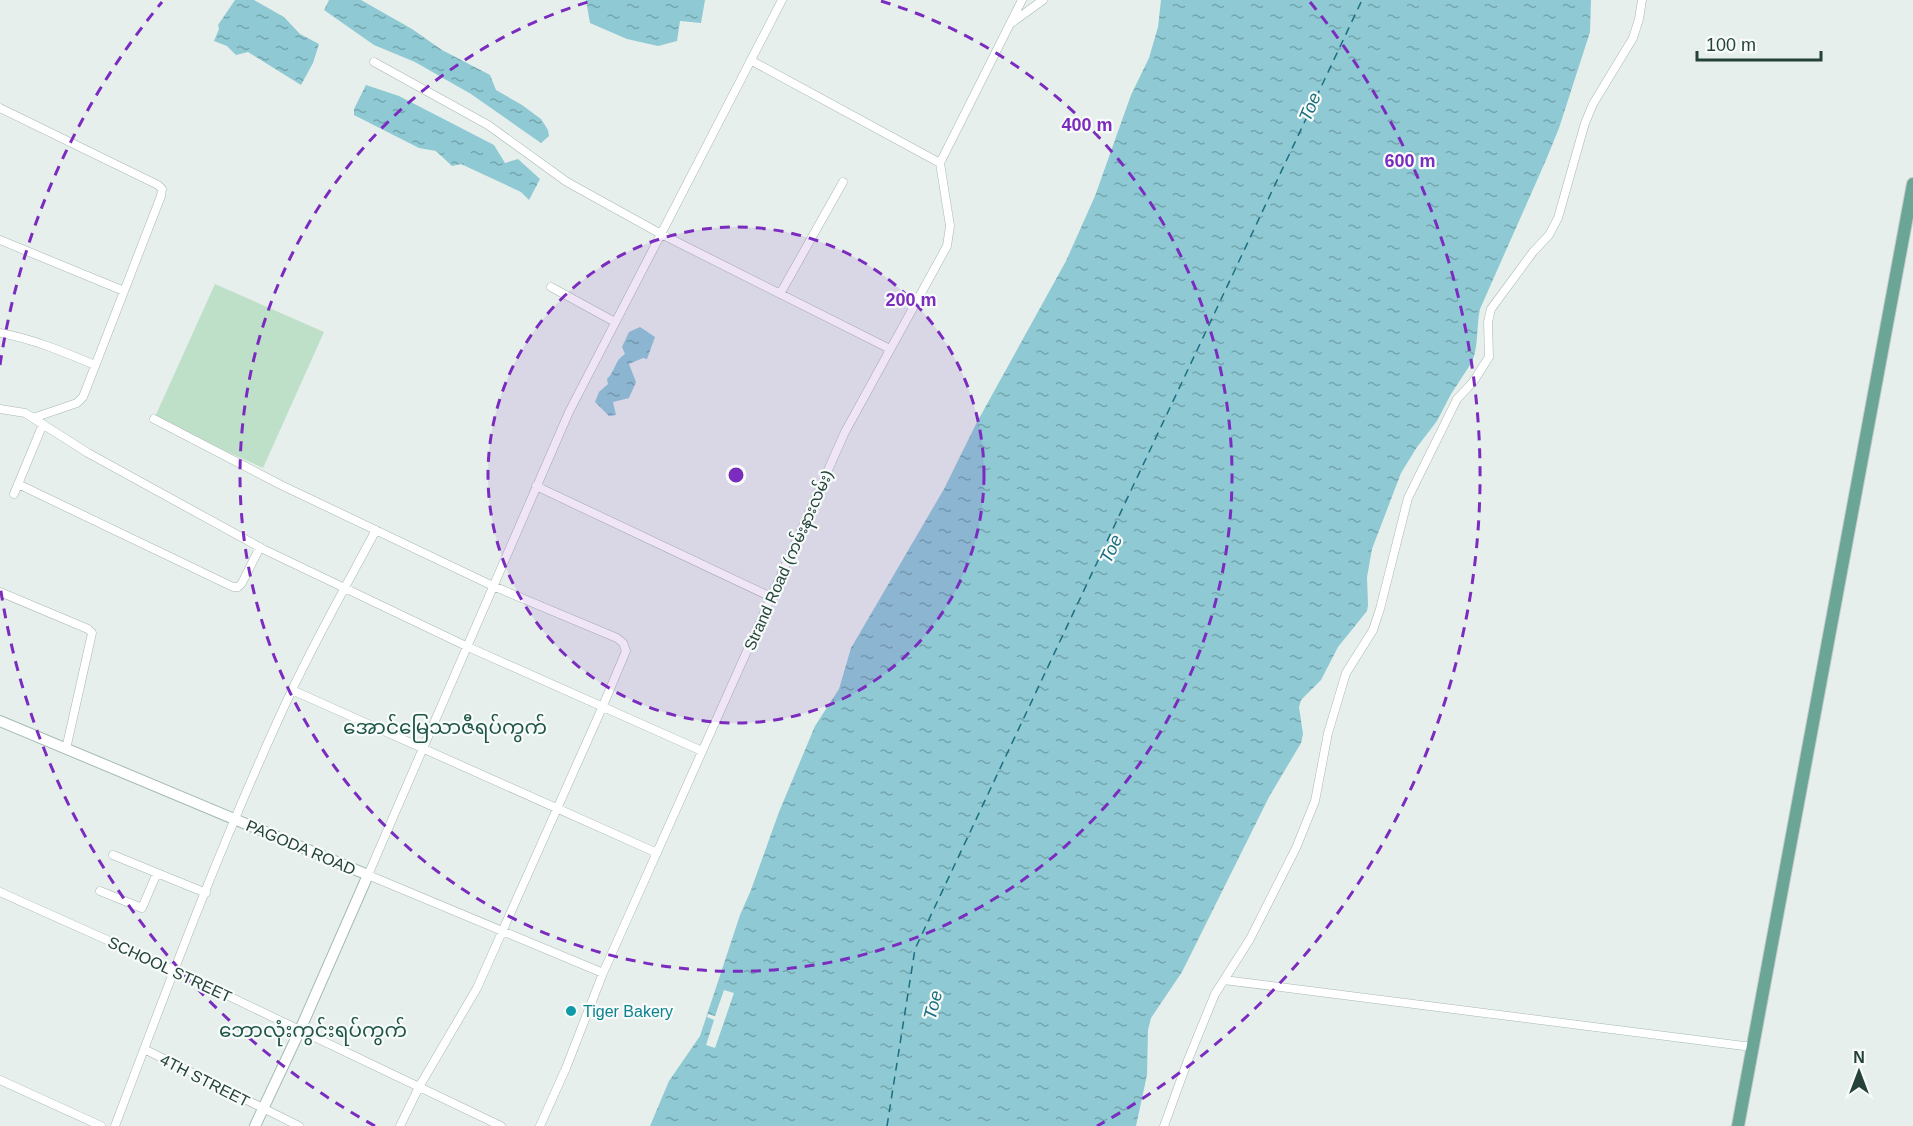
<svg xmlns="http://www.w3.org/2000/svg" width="1913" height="1126" viewBox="0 0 1913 1126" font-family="Arial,'Noto Sans Myanmar',sans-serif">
	<defs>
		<pattern id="water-ripples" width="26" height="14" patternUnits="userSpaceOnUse" patternTransform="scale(1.5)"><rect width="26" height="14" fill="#8ec9d4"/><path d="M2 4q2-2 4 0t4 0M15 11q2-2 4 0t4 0" fill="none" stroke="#74a5ad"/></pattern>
	</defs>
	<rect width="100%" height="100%" fill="#e6efeb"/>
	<path fill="#bfe0c8" d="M 215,284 L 324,332 L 263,468 L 154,419 Z"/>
	<path fill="url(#water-ripples)" d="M 235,0 L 254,0 L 284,17 L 300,34 L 319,44 L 313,63 L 301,85 L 248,52 L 236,55 L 227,46 L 214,41 L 219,29 L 218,25 Z
		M 329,0 L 361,0 L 412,29 L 442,50 L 490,75 L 496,90 L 522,105 L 541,119 L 548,130 L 549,136 L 541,143 L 471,94 L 415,62 L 374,45 L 324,10 Z
		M 586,0 L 705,0 L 701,23 L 680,21 L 677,41 L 658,46 L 627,39 L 590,23 Z
		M 1161,0 L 1591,0 L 1590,32 L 1559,128 L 1546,160 L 1480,309 C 1476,327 1479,345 1472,362 L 1451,394 L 1437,421 L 1417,447 L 1401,473 L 1372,549 L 1367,577 L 1368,605 L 1367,611 L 1338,647 L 1321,680 L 1301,700 L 1299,707 L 1303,734 L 1301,743 L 1269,797 L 1182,972 L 1151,1018 L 1148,1030 L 1147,1075 L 1136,1126 L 650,1126 L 669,1081 L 700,1036 L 740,915 L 751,890 L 779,812 L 815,726 L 839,689 L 851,648 L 944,489 L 976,424 L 1066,261 L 1095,196 L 1131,95 L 1149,58 L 1158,27 Z
		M 366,85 L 399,96 L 494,145 L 505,163 L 518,159 L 540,179 L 529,200 L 521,192 L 461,164 L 452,166 L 436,151 L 419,148 L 354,115 L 354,109 Z
		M 640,327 L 655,337 L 647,359 L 643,358 L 629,364 L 636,382 L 629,398 L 613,402 L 616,415 L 609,416 L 595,402 L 599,392 L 608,384 L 607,379 C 616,370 614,361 625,354 L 622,347 L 629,332 Z"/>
	<path fill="#e6efeb" d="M 724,990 L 734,993 L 715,1048 L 706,1045 L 714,1020 L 707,1017 L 708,1014 L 715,1016 Z"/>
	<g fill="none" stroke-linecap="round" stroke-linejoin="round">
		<path stroke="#1c6f80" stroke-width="1.5" stroke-dasharray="8 6" stroke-linecap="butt" d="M 887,1126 L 915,949 L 1362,0"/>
		<g stroke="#a8b8b2" stroke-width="9">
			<path id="minor" d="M 1010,24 L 1043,0
				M 752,61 L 940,163
				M 374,62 L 488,125 L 567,182 L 661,234 L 890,349
				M 0,108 L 158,185 L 162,189 L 161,196 L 83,397 L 77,403 L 33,418
				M 0,240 L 124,291
				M 551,287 L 615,322
				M 780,294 L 843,182
				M 0,333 C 33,339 64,352 95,365
				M 0,409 L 25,413 L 88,453 L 263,549 L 466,646 L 702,751
				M 154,419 L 281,485 L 493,586 L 617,638 L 623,643 L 626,651 L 602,708 L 477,988 L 419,1087 L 400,1126
				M 18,484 L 233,587 L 238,587 L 242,583 L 260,547
				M 536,486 L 771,597
				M 14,494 L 43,424
				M 0,592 L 88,629 L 92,633 L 66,749
				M 292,690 L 657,853
				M 113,855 L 206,893
				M 100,891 L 142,908 L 157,873
				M 0,892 L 174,970 L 501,1126
				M 603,973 L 368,875 L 569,412 L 782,0
				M 1224,980 L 1752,1047
				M 144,1049 L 299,1126
				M 0,1080 L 101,1126
				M 115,1126 C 170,980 225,833 291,692 C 317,637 347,584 376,530
				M 540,1126 L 566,1068 L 603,973 L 845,432 L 947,246 L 950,226 L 940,163 L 1022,0
				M 1164,1126 L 1188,1060 L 1215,994 L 1250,939 L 1296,848 L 1315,801 L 1328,733 L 1346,673 L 1373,630 L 1380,609 L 1408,498 L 1457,399 L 1473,382 L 1489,357 L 1488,322 L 1491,309 L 1533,252 L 1549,235 L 1558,218 L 1585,123 L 1593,104 L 1633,38 L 1639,19 L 1642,0"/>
		</g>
		<g stroke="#a4bbb3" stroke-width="12">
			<path id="secondary" d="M 0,721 L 368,875 L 300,1030 L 255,1126"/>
		</g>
		<g stroke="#c2cac8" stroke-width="14">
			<path id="primary" d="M 1738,1126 L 1913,184"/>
		</g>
		<use href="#minor" stroke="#fff" stroke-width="8"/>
		<use href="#secondary" stroke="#fff" stroke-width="10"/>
		<use href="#primary" stroke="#6aa596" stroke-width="12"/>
	</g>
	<circle cx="736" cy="475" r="248" fill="#7b2cbf" fill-opacity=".12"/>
	<g fill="none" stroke="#7b2cbf" stroke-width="3" stroke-dasharray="10 8">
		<circle cx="736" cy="475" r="248"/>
		<path d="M881 1A496 496 0 1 1 591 1"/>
		<path d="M375 1126A744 744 0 0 1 0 585M0 365A744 744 0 0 1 162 2M1310 2A744 744 0 0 1 1097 1126"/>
	</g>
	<circle fill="#0f9aa8" stroke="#f7fbf9" stroke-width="2" cx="571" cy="1011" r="6"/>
	<g text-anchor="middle" stroke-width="4.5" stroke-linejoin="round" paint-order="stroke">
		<g font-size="16" fill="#24423a" stroke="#f7fbf9">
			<text transform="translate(788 560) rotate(-66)" y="6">Strand Road (ကမ်းနားလမ်း)</text>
			<text transform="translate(301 847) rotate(23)" y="6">PAGODA ROAD</text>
			<text transform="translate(170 969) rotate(25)" y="6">SCHOOL STREET</text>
			<text transform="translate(205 1080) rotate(27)" y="6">4TH STREET</text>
		</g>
		<g font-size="16" fill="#0d838f" stroke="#f7fbf9" text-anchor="start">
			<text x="583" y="1017">Tiger Bakery</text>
		</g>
		<g font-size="18" font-style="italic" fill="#1c6f80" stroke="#f7fbf9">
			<text transform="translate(1310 107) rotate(-67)" y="6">Toe</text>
			<text transform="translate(1111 549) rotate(-65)" y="6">Toe</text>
			<text transform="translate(933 1005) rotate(-76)" y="6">Toe</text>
		</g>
		<g font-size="20" fill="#1f5548" stroke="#f7fbf9">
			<text x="445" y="734">အောင်မြေသာဇီရပ်ကွက်</text>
			<text x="313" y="1037">ဘောလုံးကွင်းရပ်ကွက်</text>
		</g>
	</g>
	<circle cx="736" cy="475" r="9" fill="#7b2cbf" stroke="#f7fbf9" stroke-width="3"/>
	<g font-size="18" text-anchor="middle" font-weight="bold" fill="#7b2cbf" stroke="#f7fbf9" stroke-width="4.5" stroke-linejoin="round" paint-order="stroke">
		<text x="1087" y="131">400 m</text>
		<text x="1410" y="167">600 m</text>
		<text x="911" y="306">200 m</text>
	</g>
	<g transform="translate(1859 1072)" stroke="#f7fbf9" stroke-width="4.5" paint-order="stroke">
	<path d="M0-4.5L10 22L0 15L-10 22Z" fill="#24423a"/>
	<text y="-9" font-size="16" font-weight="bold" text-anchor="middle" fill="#24423a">N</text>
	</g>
	<path d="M1697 51v9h124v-9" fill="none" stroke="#24423a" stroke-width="3"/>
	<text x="1706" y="51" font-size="18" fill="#24423a" stroke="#f7fbf9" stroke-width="4.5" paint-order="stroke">100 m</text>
</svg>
